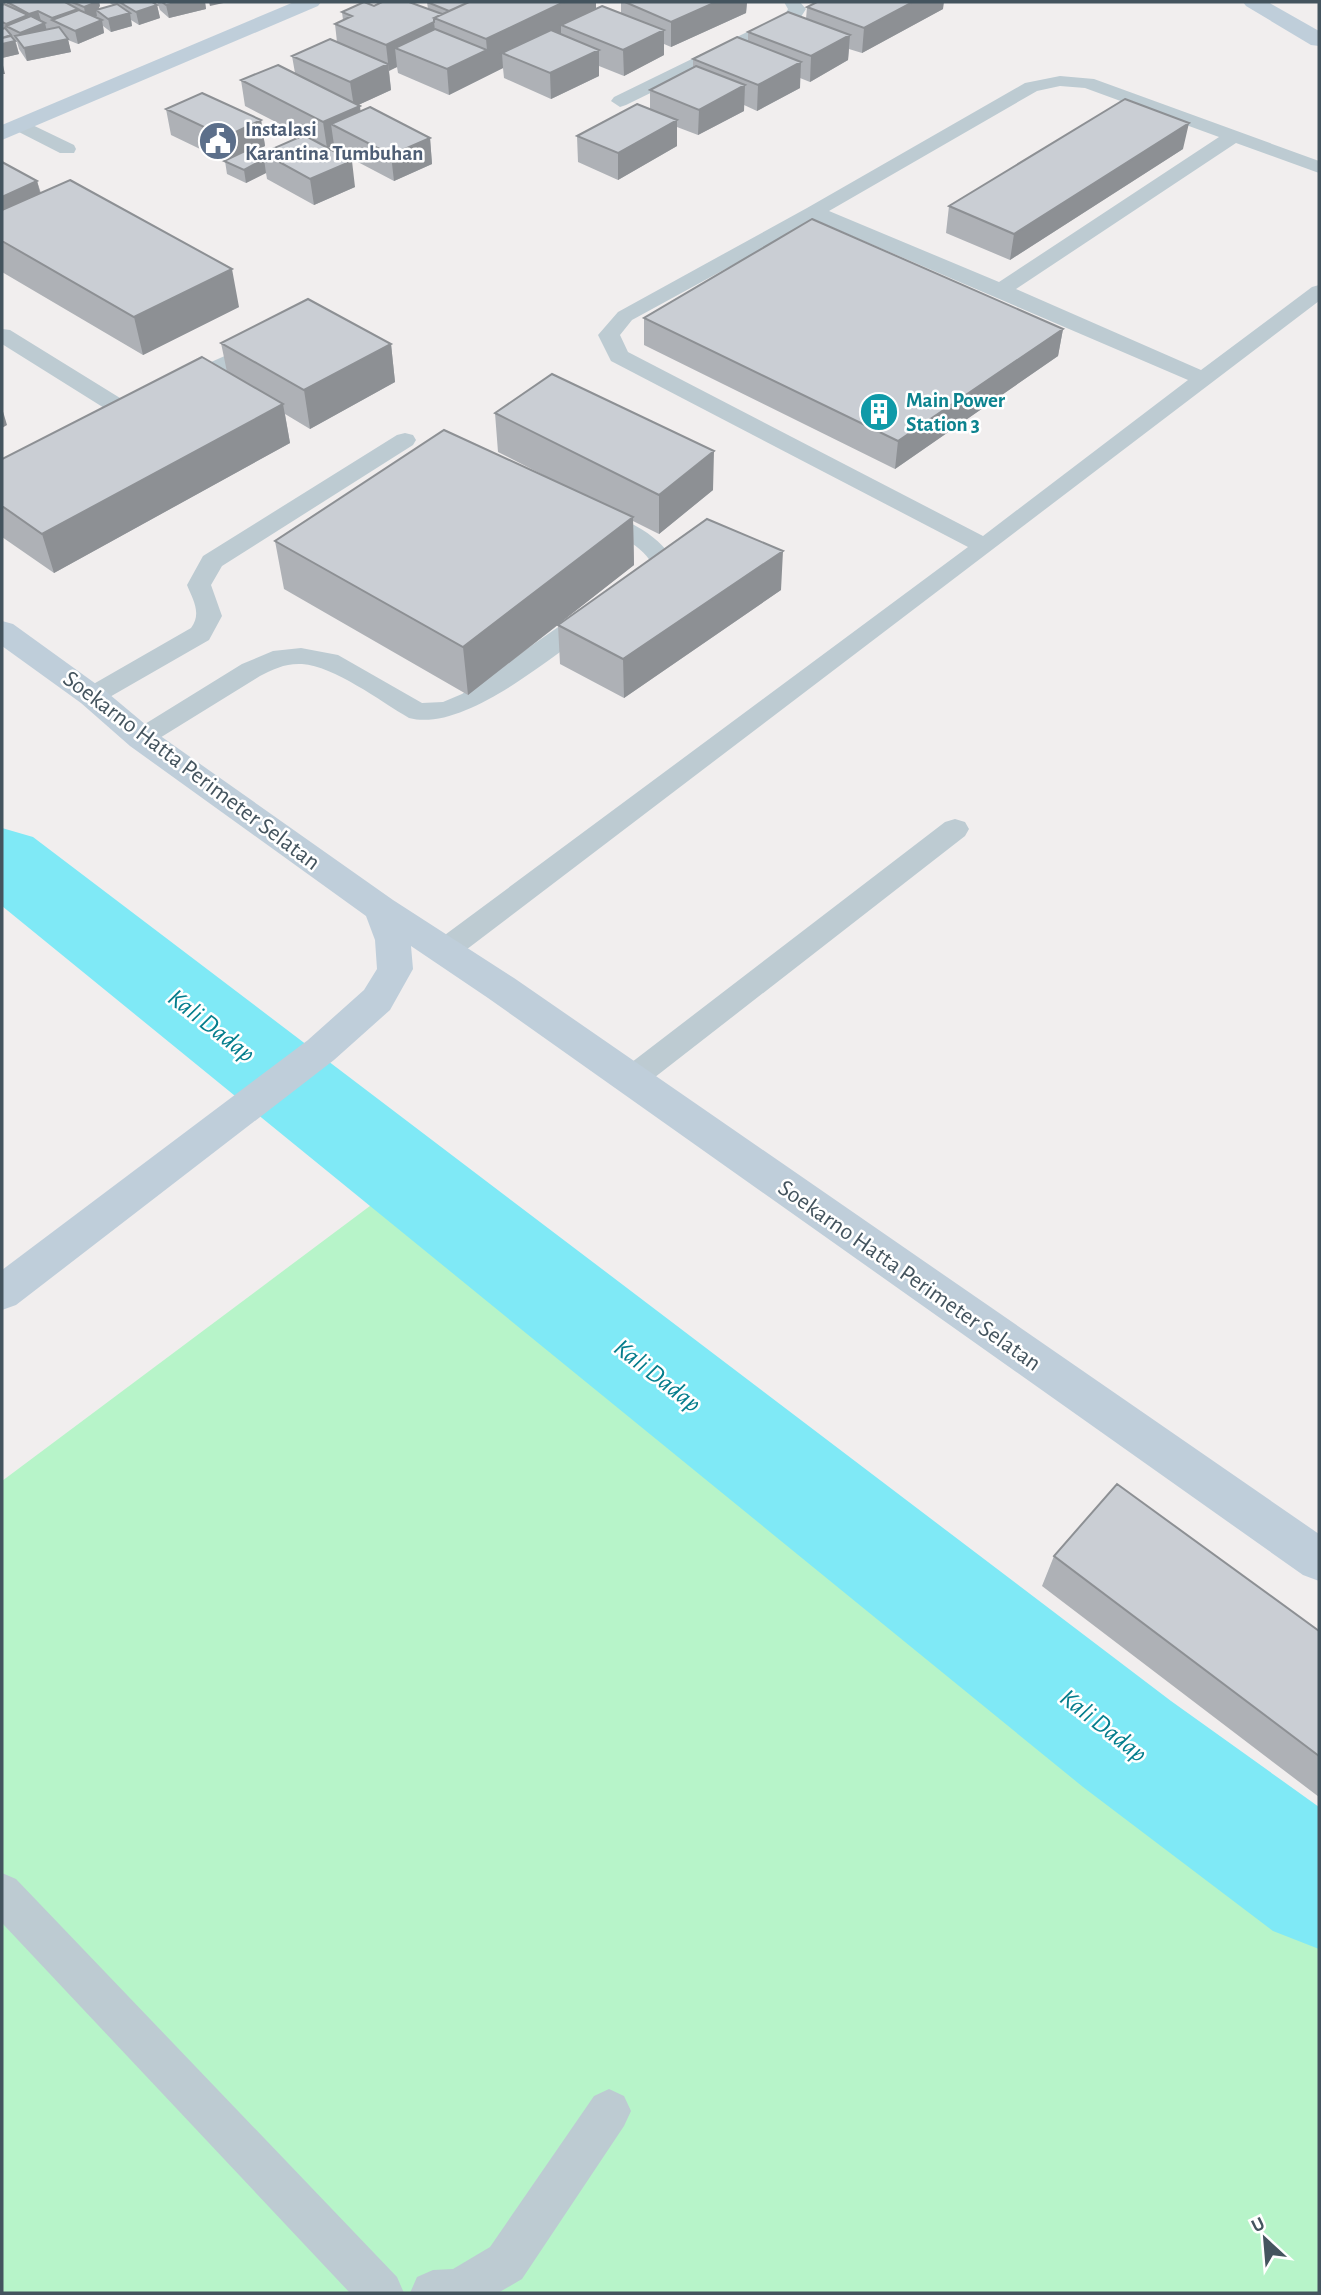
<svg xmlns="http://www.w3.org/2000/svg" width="1321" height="2295" viewBox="0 0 1321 2295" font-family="'Alegreya Sans',sans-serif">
	<rect width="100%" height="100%" fill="#f1eeee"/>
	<path fill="#b7f4c9" d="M 386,1194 L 1319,1933 L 1319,2293 L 2,2293 L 2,1481 Z"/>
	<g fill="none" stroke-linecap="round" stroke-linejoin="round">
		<path fill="#7fe9f6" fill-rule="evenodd" d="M 2,828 L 33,837 L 1171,1701 L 1319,1807 L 1319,1949 L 1273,1931 L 1083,1787 L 2,906 Z"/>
		<path fill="#bdcbd2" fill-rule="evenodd" d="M 784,2 L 800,2 L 806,9 L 799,20 L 626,105 L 620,107 L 611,101 L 614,97 L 786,13 L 788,9 Z
			M 1060,76 L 1094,79 L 1319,161 L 1319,173 L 1236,143 L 1016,289 L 1201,370 L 1312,287 L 1319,285 L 1319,301 L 454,959 L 444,962 L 434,959 L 429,951 L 434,943 L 968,547 L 611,361 L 598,335 L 618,312 L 807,208 L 1025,83 ZM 1060,86 L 1085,88 L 1219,137 L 999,282 L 829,211 L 1037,91 ZM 815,220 L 1188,380 L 983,536 L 628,352 L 620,335 L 632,320 Z
			M 20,119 L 74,145 L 76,149 L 74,153 L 60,153 L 13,129 L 11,125 L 13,121 Z
			M 2,329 L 10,330 L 133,406 L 136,411 L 133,416 L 117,416 L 2,344 Z
			M 261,340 L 269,341 L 272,346 L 269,351 L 186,390 L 170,390 L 167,385 L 170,380 Z
			M 405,433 L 413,435 L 416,440 L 413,445 L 222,566 L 211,585 L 222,616 L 209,640 L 101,702 L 92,704 L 83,702 L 79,696 L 83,690 L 191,628 C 202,613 193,600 187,585 L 203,556 L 397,435 Z
			M 595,510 C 627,518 662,536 677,566 C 668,579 649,591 633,587 L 630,582 L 652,564 C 640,541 608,532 587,522 L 583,517 L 587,512 Z
			M 593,607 L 602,609 L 605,615 L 602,621 C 556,653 465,733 409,718 C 380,701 334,666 302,664 C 286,663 273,669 260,676 L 150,744 L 141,747 L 132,744 L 128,738 L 132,732 L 242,664 L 273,651 L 301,648 L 338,655 L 422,703 L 443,702 L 462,694 L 584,609 Z
			M 955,819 L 965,822 L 969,829 L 965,836 L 641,1088 L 630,1092 L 619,1088 L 615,1080 L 619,1072 L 945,822 Z
			M 2,1873 L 16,1879 L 397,2277 L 404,2293 L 350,2293 L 2,1923 Z
			M 609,2089 L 624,2096 L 631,2111 L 624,2126 L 522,2279 L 498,2293 L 410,2293 L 417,2277 L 433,2270 L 453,2269 L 490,2247 L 594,2096 Z"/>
		<path fill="#bfceda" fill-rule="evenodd" d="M 294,2 L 321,2 L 318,6 L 2,140 L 2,125 Z
			M 1243,2 L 1268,2 L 1319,31 L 1319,46 L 1311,45 L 1246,6 Z
			M 2,621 L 13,624 L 103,689 L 152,730 L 393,900 L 514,978 L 1319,1534 L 1319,1581 L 1303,1575 L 488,998 L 411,946 L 413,969 L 390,1010 L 334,1060 L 16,1305 L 2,1310 L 2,1270 L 308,1040 L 364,990 L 377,969 L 375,940 L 366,916 L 130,746 L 81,703 L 2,646 Z"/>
	</g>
	<path fill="#aeb1b6" d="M 6,2 L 99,2 L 100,6 L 99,7 L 99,9 L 113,5 L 108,2 L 152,2 L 157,5 L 160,18 L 139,25 L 131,20 L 132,26 L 111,32 L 103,26 L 104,33 L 78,44 L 68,40 L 71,52 L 27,61 L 19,49 L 17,42 L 16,42 L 19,54 L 2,58 L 2,5 L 7,5 Z
		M 157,2 L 205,2 L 206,9 L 169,18 L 160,10 Z
		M 427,2 L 596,8 L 621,13 L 621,2 L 747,2 L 746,13 L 671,47 L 664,44 L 664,55 L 624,76 L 599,66 L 599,76 L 551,99 L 504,78 L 503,68 L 449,95 L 398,73 L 397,67 L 389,70 L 391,90 L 358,105 L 360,112 L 430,138 L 432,164 L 394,181 L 335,150 L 334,145 L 327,148 L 355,187 L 314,205 L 267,179 L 266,173 L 246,183 L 227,174 L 225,161 L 171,135 L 166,109 L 261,120 L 265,146 L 253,152 L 263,157 L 263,153 L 303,136 L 245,106 L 241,80 L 295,73 L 292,56 L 337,42 L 335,24 L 343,20 L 342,12 L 374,6 L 428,9 Z
		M 807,7 L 943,9 L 862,53 L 849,49 L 848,60 L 810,82 L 800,78 L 800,88 L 757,111 L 744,105 L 744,111 L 698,135 L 677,127 L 677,146 L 618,180 L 578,162 L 577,136 L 650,109 L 650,90 L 693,67 L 693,59 L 748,41 L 748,32 L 806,19 Z
		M 1183,149 L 1010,260 L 946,233 L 949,206 Z
		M 2,162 L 37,181 L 41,193 L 239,307 L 143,355 L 2,272 Z
		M 644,318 L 1063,329 L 1058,356 L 895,469 L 644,345 Z
		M 221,343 L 391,344 L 395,382 L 310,429 L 285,414 L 290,443 L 54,573 L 2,537 L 2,459 L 227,372 Z
		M 495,413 L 713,490 L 659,534 L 633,521 L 634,565 L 561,622 L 781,590 L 624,698 L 560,664 L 558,625 L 468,695 L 284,589 L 275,541 L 547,477 L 498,452 Z
		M 1054,1556 L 1319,1631 L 1319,1797 L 1042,1586 Z"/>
	<path fill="#8d9094" d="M 80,2 L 99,2 L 100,6 L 99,7 L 100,13 L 96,10 L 97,16 L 86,20 L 84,7 Z
		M 180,2 L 205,2 L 206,9 L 169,18 L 166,5 Z
		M 209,2 L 228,2 L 210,6 Z
		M 564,2 L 596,2 L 596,22 L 561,25 L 561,39 L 502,53 L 503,68 L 449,95 L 447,69 L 487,50 L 486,39 Z
		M 716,2 L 747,2 L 746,13 L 671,47 L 671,22 Z
		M 913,2 L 944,2 L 943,9 L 862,53 L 864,28 Z
		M 157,5 L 160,18 L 139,25 L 136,12 Z
		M 38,11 L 42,24 L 32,27 L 29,14 Z
		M 130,13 L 132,26 L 111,32 L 108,19 Z
		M 28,15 L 31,28 L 6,26 L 9,36 L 11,35 L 13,42 L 15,41 L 19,54 L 2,58 L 2,38 L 9,36 L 6,24 Z
		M 102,20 L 104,33 L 78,44 L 75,31 Z
		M 434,22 L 437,47 L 395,48 L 397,67 L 389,71 L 386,45 Z
		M 45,23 L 48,36 L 24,46 L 20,33 Z
		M 664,30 L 664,55 L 624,76 L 623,50 Z
		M 850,35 L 848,60 L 810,82 L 811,56 Z
		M 68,39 L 71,52 L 27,61 L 24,48 Z
		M 599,50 L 599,76 L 551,99 L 550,73 Z
		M 2,61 L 5,74 L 2,74 Z
		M 801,62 L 800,88 L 757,111 L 758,85 Z
		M 388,64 L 391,90 L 354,107 L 350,82 Z
		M 745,85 L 744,111 L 698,135 L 699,110 Z
		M 360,106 L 363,132 L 331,124 L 334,145 L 327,148 L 323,122 Z
		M 261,120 L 265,146 L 230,163 L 225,137 Z
		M 677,120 L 677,146 L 618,180 L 618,153 Z
		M 1189,123 L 1183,149 L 1010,260 L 1014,234 Z
		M 430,138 L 432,164 L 394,181 L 391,155 Z
		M 264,159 L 266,173 L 246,183 L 244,170 Z
		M 352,161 L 355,187 L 314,205 L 310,179 Z
		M 37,181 L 44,208 L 2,227 L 2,197 Z
		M 232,269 L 239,307 L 143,355 L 134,317 Z
		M 1063,329 L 1058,356 L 895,469 L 898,441 Z
		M 391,344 L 395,382 L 310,429 L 304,390 Z
		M 283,404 L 290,443 L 54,573 L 42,534 Z
		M 2,408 L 7,425 L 2,428 Z
		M 714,451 L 713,490 L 659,534 L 659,495 Z
		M 633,517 L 634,565 L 468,695 L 463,647 Z
		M 783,551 L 781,590 L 624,698 L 623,659 Z"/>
	<path fill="#caced4" stroke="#8d9094" stroke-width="2" d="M 7,2 L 65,2 L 78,9 L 52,18 L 38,11 L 29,14 Z
		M 72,2 L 80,2 L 78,2 L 97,2 L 84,7 Z
		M 125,2 L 152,2 L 157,5 L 136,12 L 121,3 Z
		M 162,2 L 180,2 L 166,5 Z
		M 364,2 L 374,6 L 382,2 L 409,2 L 442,14 L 434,18 L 434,22 L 386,45 L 335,24 L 352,16 L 342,12 Z
		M 427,2 L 469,2 L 449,11 Z
		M 469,2 L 564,2 L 486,39 L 434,18 Z
		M 625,2 L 716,2 L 671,22 Z
		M 817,2 L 913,2 L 864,28 L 807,7 Z
		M 4,4 L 28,15 L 6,24 L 2,22 L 2,5 Z
		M 117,4 L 130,13 L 108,19 L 96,10 Z
		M 602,6 L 664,30 L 623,50 L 561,25 Z
		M 79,10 L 102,20 L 75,31 L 52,20 Z
		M 788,12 L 850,35 L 811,56 L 748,32 Z
		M 31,16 L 45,23 L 20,33 L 6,26 Z
		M 59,27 L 68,39 L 24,48 L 15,36 Z
		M 5,28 L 11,35 L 2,38 L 2,29 Z
		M 435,29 L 487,50 L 447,69 L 395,48 Z
		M 551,30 L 599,50 L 550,73 L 502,53 Z
		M 11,36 L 15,41 L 2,44 L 2,38 Z
		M 737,37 L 801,62 L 758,85 L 693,59 Z
		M 330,39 L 388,64 L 350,82 L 292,56 Z
		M 278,65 L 360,106 L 323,122 L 241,80 Z
		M 696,66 L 745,85 L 699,110 L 650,90 Z
		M 202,93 L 261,120 L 225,137 L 166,109 Z
		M 1125,99 L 1189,123 L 1014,234 L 949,206 Z
		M 637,104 L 677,120 L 618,153 L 577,136 Z
		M 370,107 L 430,138 L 391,155 L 331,124 Z
		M 304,135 L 352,161 L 310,179 L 263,153 Z
		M 247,150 L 263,157 L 264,159 L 244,170 L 224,161 Z
		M 2,162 L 37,181 L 2,197 Z
		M 70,180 L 232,269 L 134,317 L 2,241 L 2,210 Z
		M 812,219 L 1063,329 L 898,441 L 644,318 Z
		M 308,299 L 391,344 L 304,390 L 221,343 Z
		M 202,357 L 283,404 L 42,534 L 2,506 L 2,459 Z
		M 552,374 L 714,451 L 659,495 L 495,413 Z
		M 444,430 L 633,517 L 463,647 L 275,541 Z
		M 707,519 L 783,551 L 623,659 L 558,625 Z
		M 1117,1484 L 1319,1631 L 1319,1756 L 1054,1556 Z"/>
	<defs>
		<g id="civic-disc" transform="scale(2.0125)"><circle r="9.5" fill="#5c6f8a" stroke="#fff"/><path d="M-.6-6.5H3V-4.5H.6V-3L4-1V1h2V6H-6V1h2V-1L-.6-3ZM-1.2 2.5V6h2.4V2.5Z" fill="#fff"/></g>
		<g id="building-disc" transform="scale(2.0125)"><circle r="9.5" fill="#0f9aa8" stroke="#fff"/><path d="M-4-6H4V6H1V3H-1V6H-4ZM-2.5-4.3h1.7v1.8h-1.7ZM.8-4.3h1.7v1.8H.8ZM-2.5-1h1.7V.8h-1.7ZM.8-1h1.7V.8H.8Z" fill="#fff"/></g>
	</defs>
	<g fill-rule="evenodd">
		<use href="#civic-disc" x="218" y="141"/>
		<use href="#building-disc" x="879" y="412"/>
	</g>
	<g text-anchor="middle" stroke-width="5" stroke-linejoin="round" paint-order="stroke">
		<g font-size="21" font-weight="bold" fill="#4e5e75" stroke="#fff" text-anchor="start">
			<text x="245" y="136">Instalasi<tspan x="245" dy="24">Karantina Tumbuhan</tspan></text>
		</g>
		<g font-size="21" font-weight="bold" fill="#0d838f" stroke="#fff" text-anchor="start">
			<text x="906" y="407">Main Power<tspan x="906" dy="24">Station 3</tspan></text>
		</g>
		<g font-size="24" fill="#44545e" stroke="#fff">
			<text transform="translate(192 770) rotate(37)" y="8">Soekarno Hatta Perimeter Selatan</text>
			<text transform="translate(910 1275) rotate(35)" y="8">Soekarno Hatta Perimeter Selatan</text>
		</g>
		<g font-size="26" font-style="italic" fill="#047d8c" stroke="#fff">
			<text transform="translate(212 1025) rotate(38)" y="9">Kali Dadap</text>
			<text transform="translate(658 1375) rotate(38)" y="9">Kali Dadap</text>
			<text transform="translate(1104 1725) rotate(38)" y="9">Kali Dadap</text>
		</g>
	</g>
	<rect width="1321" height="2295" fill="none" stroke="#44545e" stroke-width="7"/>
	<g transform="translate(1265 2239) rotate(334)" stroke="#ffffff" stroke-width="5" paint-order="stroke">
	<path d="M0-5L12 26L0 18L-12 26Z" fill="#44545e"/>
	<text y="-10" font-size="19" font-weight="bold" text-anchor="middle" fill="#44545e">U</text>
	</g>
</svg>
